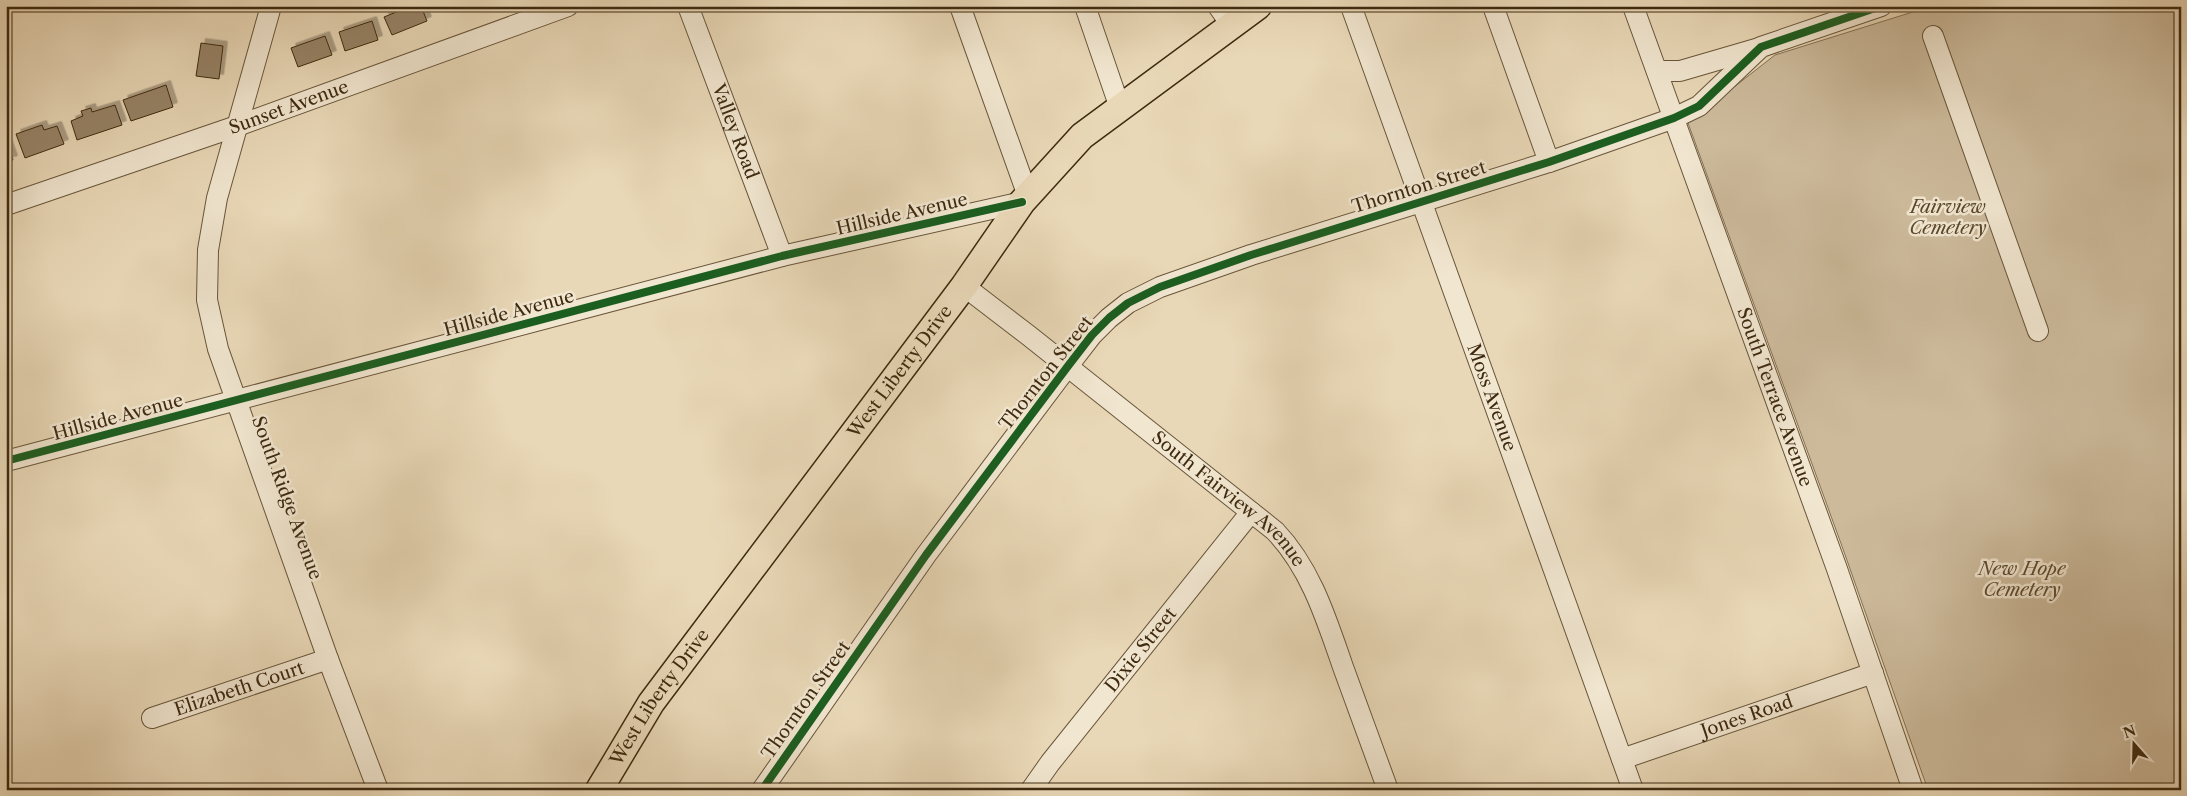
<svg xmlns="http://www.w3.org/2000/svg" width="2187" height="796" viewBox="0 0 2187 796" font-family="'Libre Caslon Text',serif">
	<defs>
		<filter id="shadow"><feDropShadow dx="4.5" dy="-4.5" stdDeviation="0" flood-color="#0004"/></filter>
	</defs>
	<rect width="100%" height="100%" fill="#e9d8b7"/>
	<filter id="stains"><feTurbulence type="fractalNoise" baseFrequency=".004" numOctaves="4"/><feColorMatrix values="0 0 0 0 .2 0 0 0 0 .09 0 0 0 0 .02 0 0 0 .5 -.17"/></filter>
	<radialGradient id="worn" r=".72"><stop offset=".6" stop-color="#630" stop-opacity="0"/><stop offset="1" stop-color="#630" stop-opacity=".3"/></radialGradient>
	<path fill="#ccba9b" stroke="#857256" d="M 1932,6 L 2181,6 L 2181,790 L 1928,790 L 1843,549 L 1688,123 L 1775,55 Z"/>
	<path fill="#978467" stroke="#3e2a10" filter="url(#shadow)" d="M 411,6 L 421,6 L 427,21 L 392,35 L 384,17 Z
		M 372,21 L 378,40 L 345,51 L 339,32 Z
		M 325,36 L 332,55 L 298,67 L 291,48 Z
		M 201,43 L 223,46 L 219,79 L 196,76 Z
		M 166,85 L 173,107 L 131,121 L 123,100 Z
		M 115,105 L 122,125 L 77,140 L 71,121 L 83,116 L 81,111 L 91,108 L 92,112 Z
		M 42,125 L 44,130 L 57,126 L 64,144 L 25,158 L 16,134 Z
		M 6,140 L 13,160 L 6,162 Z"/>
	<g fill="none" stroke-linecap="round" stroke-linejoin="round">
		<g stroke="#69563a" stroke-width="22">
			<g id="minor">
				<path d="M 271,6 L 217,198 L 208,250 L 207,300 L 218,349 L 328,659 L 378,790"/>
				<path id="s1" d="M 688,6 L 782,256"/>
				<path d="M 960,6 L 1028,196"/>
				<path d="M 1085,6 L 1120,108"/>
				<path d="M 1218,6 L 1232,26"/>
				<path id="s2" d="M 1351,6 L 1633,790"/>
				<path d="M 1493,6 L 1549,162"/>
				<path id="s3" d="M 1633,6 L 1837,569 L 1913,790"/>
				<path d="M 1933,36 L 2038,331"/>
				<path d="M 1657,71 L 1680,71 L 1759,48"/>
				<path id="s4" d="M 6,205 L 237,126 L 568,6"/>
				<path id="s5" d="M 964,286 L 1028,335 L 1275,531 C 1311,569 1326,618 1343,667 C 1358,708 1373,749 1388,790"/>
				<path d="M 6,461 L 782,256 L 1022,202"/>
				<path id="s6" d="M 152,718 L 328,659"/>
				<path id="s7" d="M 1622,759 L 1873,673"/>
				<path d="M 762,790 L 926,555 L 1068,366 L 1092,335 L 1109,318 L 1128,303 L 1160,287 L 1251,255 L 1549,162 L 1674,118 L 1699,106 L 1761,47 L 1881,6"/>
				<path id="s8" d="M 1031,790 L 1050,763 L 1251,512"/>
			</g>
		</g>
		<g stroke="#3e2a10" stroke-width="29">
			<g id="major">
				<path id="s9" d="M 599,790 L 651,703 L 964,286 L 1022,202 L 1082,136 L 1258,6"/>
			</g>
		</g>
		<use href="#minor" stroke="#f1e6d0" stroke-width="20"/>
		<use href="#major" stroke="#e9d8b7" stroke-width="26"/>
		<g stroke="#f1e6d0" stroke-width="11">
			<path id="cycleway" d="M 6,461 L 782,256 L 1022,202
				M 762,790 L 926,555 L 1068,366 L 1092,335 L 1109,318 L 1128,303 L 1160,287 L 1251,255 L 1549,162 L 1674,118 L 1699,106 L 1761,47 L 1881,6"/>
		</g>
		<use href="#cycleway" stroke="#1b5e20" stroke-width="8"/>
	</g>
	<g text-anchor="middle" stroke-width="5" stroke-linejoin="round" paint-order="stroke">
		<g font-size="18" fill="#3e2a10" stroke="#f1e6d0">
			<text dy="6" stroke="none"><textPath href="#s4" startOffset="299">Sunset Avenue</textPath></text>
			<text dy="6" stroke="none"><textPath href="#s1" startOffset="134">Valley Road</textPath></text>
			<text transform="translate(1419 187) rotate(-17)" y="6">Thornton Street</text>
			<text transform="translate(902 214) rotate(-13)" y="6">Hillside Avenue</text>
			<text transform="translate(509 313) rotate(-15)" y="6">Hillside Avenue</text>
			<text dy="6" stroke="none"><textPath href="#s9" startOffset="516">West Liberty Drive</textPath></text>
			<text transform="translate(1046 373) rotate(-52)" y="6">Thornton Street</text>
			<text dy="6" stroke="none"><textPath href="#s3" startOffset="416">South Terrace Avenue</textPath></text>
			<text dy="6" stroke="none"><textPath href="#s2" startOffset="416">Moss Avenue</textPath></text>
			<text transform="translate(118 417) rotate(-15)" y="6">Hillside Avenue</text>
			<text transform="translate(287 498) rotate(70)" y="6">South Ridge Avenue</text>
			<text dy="6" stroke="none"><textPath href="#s5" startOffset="340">South Fairview Avenue</textPath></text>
			<text dy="6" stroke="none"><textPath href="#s8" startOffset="178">Dixie Street</textPath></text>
			<text dy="6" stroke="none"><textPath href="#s6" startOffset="92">Elizabeth Court</textPath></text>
			<text dy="6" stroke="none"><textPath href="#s9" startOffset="111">West Liberty Drive</textPath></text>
			<text transform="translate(806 700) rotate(-55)" y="6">Thornton Street</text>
			<text dy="6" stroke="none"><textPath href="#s7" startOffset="132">Jones Road</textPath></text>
		</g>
		<g font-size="18" font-style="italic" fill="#5a472c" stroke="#f1e6d0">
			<text x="1948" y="213">Fairview<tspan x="1948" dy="21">Cemetery</tspan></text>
			<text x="2022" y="575">New Hope<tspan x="2022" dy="21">Cemetery</tspan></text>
		</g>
	</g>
	<rect width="2187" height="796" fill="none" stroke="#e9d8b7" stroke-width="25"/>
	<rect x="8" y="8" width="2172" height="781" fill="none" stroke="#3e2a10" stroke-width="2.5"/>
	<rect x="12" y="12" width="2162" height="771" fill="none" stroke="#3e2a10"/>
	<g transform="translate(2134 744) rotate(340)" stroke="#f1e6d0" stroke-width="4" paint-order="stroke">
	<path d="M0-4L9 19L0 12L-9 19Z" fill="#3e2a10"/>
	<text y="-8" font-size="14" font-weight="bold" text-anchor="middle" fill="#3e2a10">N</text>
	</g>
	<rect width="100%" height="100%" filter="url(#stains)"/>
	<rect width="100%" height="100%" fill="url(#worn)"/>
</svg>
